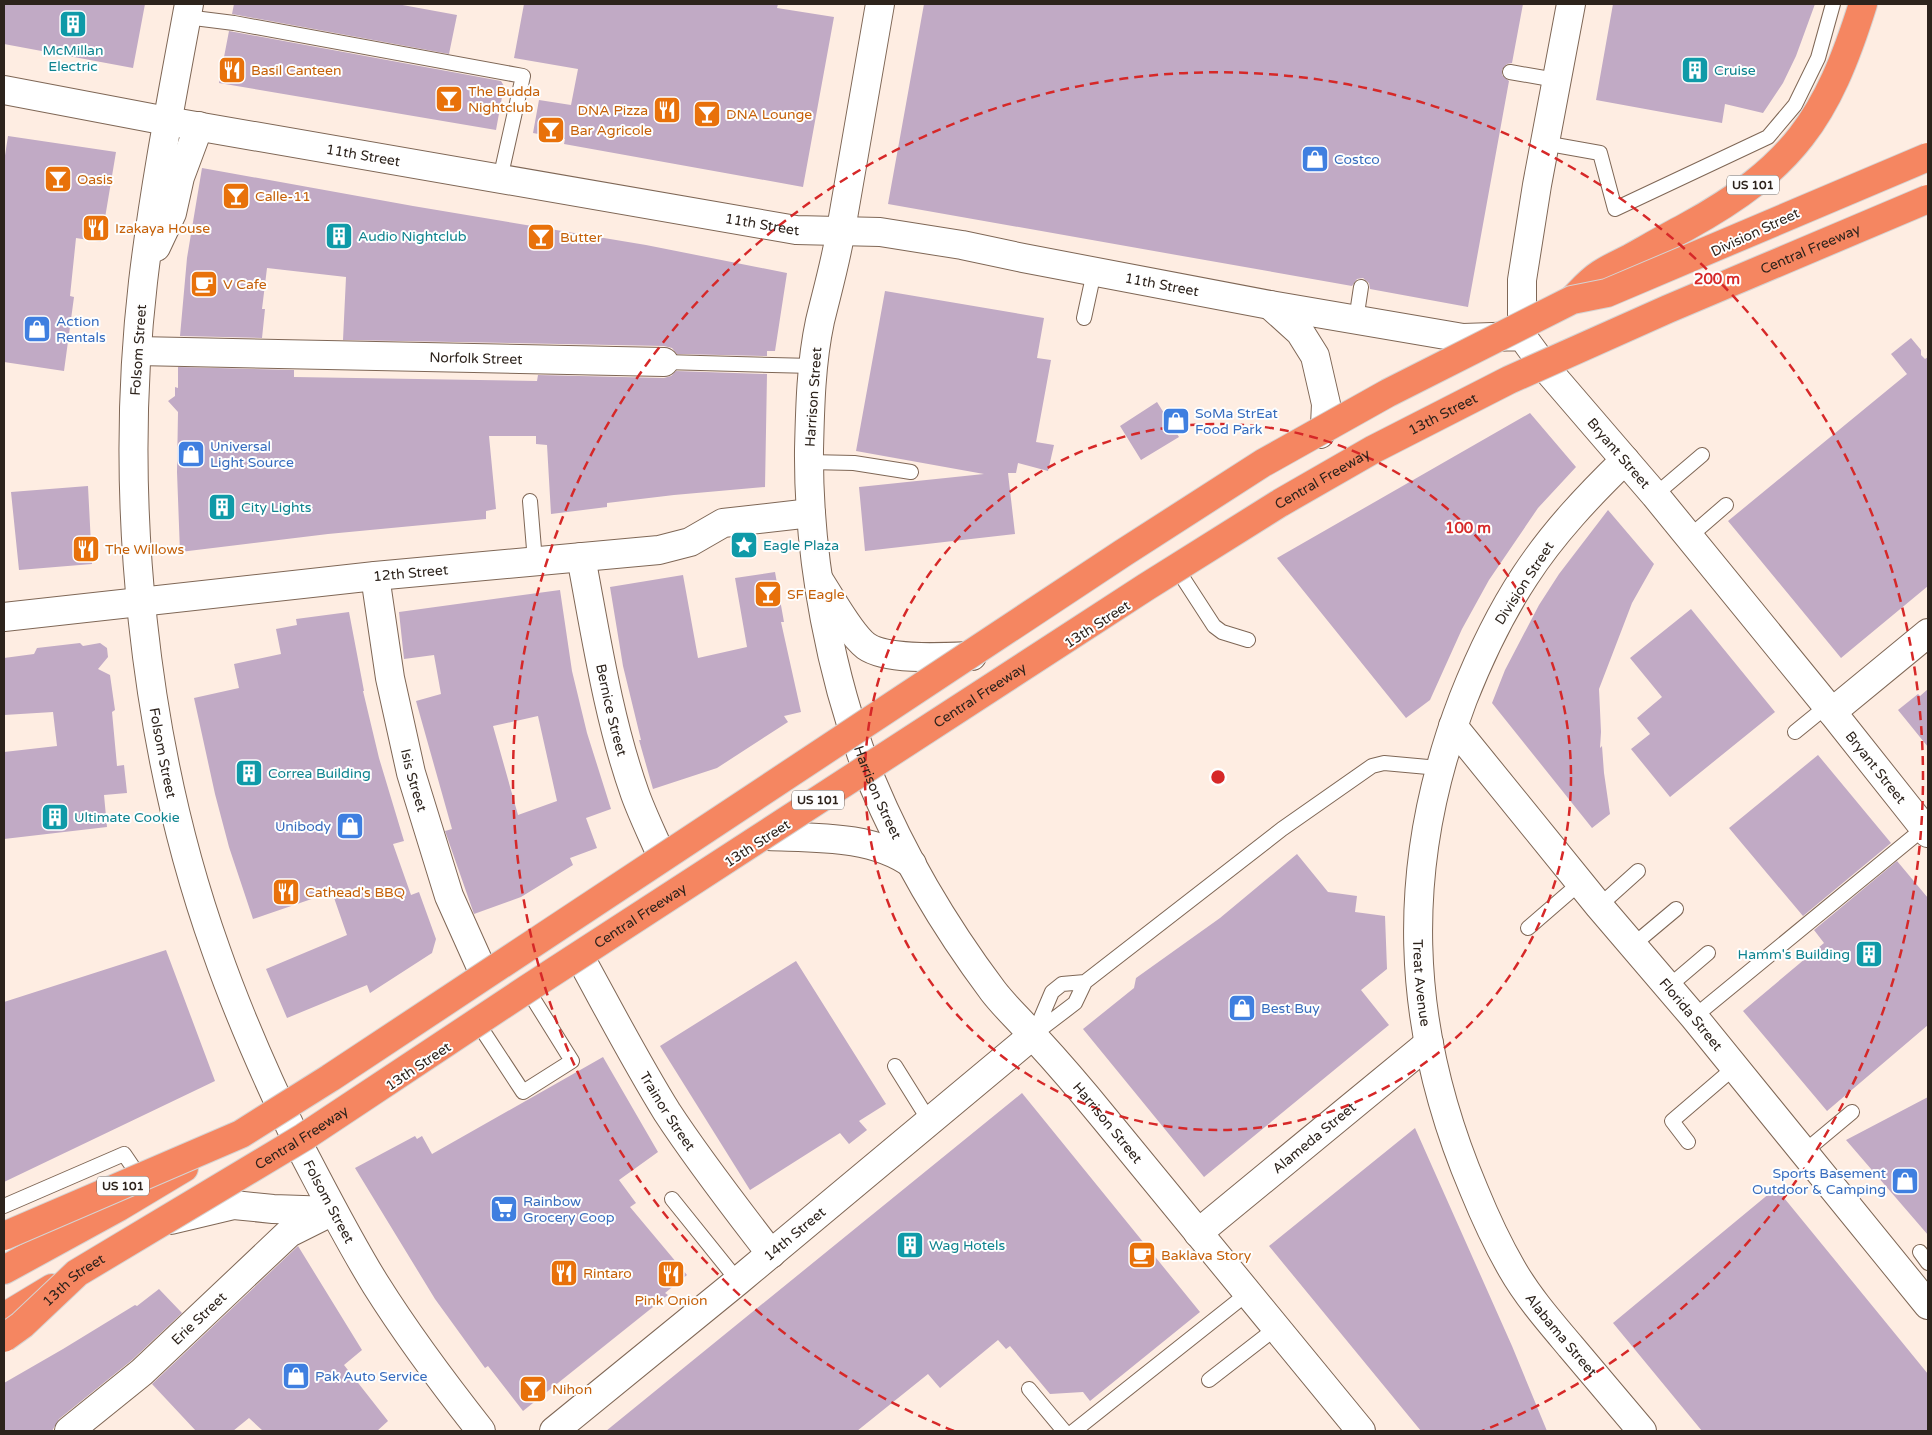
<svg xmlns="http://www.w3.org/2000/svg" width="1932" height="1435" viewBox="0 0 1932 1435" font-family="'Varela Round',sans-serif">
	<rect width="100%" height="100%" fill="#feede2"/>
	<path fill="#c1aac5" fill-rule="evenodd" d="M 4,4 L 145,4 L 133,68 L 4,44 Z
		M 234,4 L 397,4 L 457,15 L 449,54 L 232,14 Z
		M 524,4 L 778,4 L 777,8 L 834,17 L 803,187 L 564,144 L 565,139 L 533,133 L 539,100 L 571,105 L 578,69 L 514,58 Z
		M 924,4 L 1523,4 L 1512,63 L 1507,64 L 1502,70 L 1502,75 L 1509,81 L 1468,307 L 1370,289 L 1369,283 L 1363,278 L 1357,279 L 1352,286 L 888,204 Z
		M 1613,4 L 1815,4 L 1796,56 L 1783,83 L 1763,113 L 1725,104 L 1722,123 L 1596,100 Z
		M 229,31 L 501,81 L 504,86 L 496,130 L 219,83 Z
		M 8,136 L 116,152 L 101,242 L 76,238 L 70,296 L 74,297 L 64,371 L 4,362 L 4,162 Z
		M 202,168 L 413,206 L 646,245 L 787,273 L 775,351 L 767,351 L 767,356 L 677,354 L 672,348 L 664,346 L 343,340 L 346,277 L 267,268 L 262,309 L 265,309 L 262,338 L 180,336 L 187,258 Z
		M 885,291 L 1044,318 L 1037,358 L 1051,360 L 1036,442 L 1054,445 L 1048,471 L 1018,463 L 1016,473 L 1008,473 L 1015,534 L 865,551 L 859,487 L 984,474 L 856,451 Z
		M 1911,338 L 1921,350 L 1921,355 L 1925,359 L 1928,357 L 1928,586 L 1841,658 L 1728,521 L 1907,374 L 1891,354 Z
		M 178,367 L 294,370 L 294,377 L 537,381 L 538,375 L 664,378 L 671,376 L 676,371 L 767,374 L 765,487 L 674,495 L 607,503 L 607,507 L 551,514 L 547,445 L 536,444 L 536,436 L 489,436 L 496,509 L 486,511 L 486,519 L 328,534 L 180,552 L 177,472 L 178,412 L 168,401 L 175,396 L 175,387 L 178,388 Z
		M 1157,402 L 1179,437 L 1141,460 L 1120,426 Z
		M 1530,413 L 1576,467 L 1538,508 L 1489,580 L 1462,629 L 1430,700 L 1406,718 L 1277,558 Z
		M 88,486 L 92,564 L 19,570 L 11,492 Z
		M 1608,510 L 1654,564 L 1632,603 L 1599,689 L 1601,732 L 1600,748 L 1602,746 L 1604,773 L 1610,814 L 1592,828 L 1492,703 L 1505,670 L 1539,605 L 1559,574 Z
		M 775,572 L 784,622 L 781,622 L 801,712 L 784,716 L 788,722 L 717,768 L 653,789 L 639,740 L 641,740 L 623,666 L 610,587 L 683,575 L 698,658 L 747,647 L 735,578 Z
		M 560,590 L 572,671 L 587,733 L 611,809 L 586,818 L 597,848 L 570,858 L 573,865 L 521,897 L 474,914 L 445,831 L 452,829 L 416,701 L 441,694 L 434,655 L 404,659 L 399,612 ZM 538,716 L 557,801 L 518,815 L 493,726 Z
		M 1691,609 L 1775,712 L 1670,797 L 1631,749 L 1650,734 L 1637,718 L 1662,697 L 1630,658 Z
		M 349,612 L 364,691 L 363,691 L 379,758 L 404,841 L 393,844 L 411,895 L 419,892 L 436,939 L 432,953 L 370,993 L 367,985 L 287,1018 L 266,969 L 347,935 L 332,892 L 253,919 L 229,847 L 215,794 L 194,698 L 239,688 L 234,664 L 281,654 L 276,629 L 297,625 L 296,619 Z
		M 80,643 L 83,646 L 100,643 L 107,648 L 108,657 L 98,669 L 110,675 L 115,710 L 112,712 L 117,766 L 124,765 L 127,793 L 104,795 L 107,827 L 4,839 L 4,752 L 57,746 L 53,712 L 4,715 L 4,658 L 34,654 L 37,648 Z
		M 1928,689 L 1928,747 L 1898,710 L 1918,694 L 1920,696 Z
		M 1818,755 L 1891,843 L 1803,916 L 1729,828 Z
		M 1297,854 L 1328,892 L 1357,896 L 1355,912 L 1385,916 L 1387,969 L 1361,990 L 1389,1025 L 1204,1177 L 1083,1029 L 1134,988 L 1136,978 L 1220,918 Z
		M 1897,861 L 1928,898 L 1928,1025 L 1827,1111 L 1743,1011 L 1824,943 L 1814,930 Z
		M 166,950 L 215,1081 L 4,1182 L 4,1002 Z
		M 796,961 L 886,1104 L 859,1121 L 867,1130 L 849,1144 L 840,1133 L 750,1190 L 660,1046 Z
		M 603,1057 L 658,1152 L 619,1180 L 636,1203 L 630,1207 L 687,1275 L 665,1293 L 668,1295 L 523,1411 L 488,1366 L 485,1368 L 435,1299 L 355,1168 L 415,1136 L 417,1139 L 422,1136 L 432,1154 Z
		M 1022,1093 L 1200,1312 L 1090,1401 L 1083,1392 L 1050,1394 L 1010,1346 L 1006,1349 L 998,1340 L 940,1388 L 928,1374 L 857,1431 L 606,1431 Z
		M 1928,1097 L 1928,1235 L 1846,1140 Z
		M 1415,1128 L 1512,1346 L 1547,1431 L 1421,1431 L 1269,1246 Z
		M 1776,1188 L 1928,1374 L 1928,1431 L 1702,1431 L 1613,1323 Z
		M 298,1246 L 362,1350 L 344,1365 L 388,1421 L 377,1431 L 263,1431 L 249,1418 L 233,1431 L 196,1431 L 152,1384 Z
		M 159,1289 L 182,1313 L 132,1360 L 59,1419 L 52,1431 L 4,1431 L 4,1383 L 63,1349 L 135,1305 L 137,1306 Z"/>
	<g fill="none" stroke-linecap="round" stroke-linejoin="round">
		<g stroke="#7f6756" stroke-width="16">
			<path id="service" d="M 186,17 L 234,23 L 523,76 L 500,179
				M 1510,72 L 1556,80
				M 1544,143 L 1600,153 L 1615,209 L 1768,137 L 1795,105 L 1818,58 L 1833,4
				M 1084,318 L 1094,272
				M 1356,320 L 1361,287
				M 664,362 L 813,366
				M 809,462 L 854,463 L 911,472
				M 1655,495 L 1702,455
				M 530,501 L 535,561
				M 1689,537 L 1726,505
				M 1179,572 L 1214,626 L 1222,632 L 1248,640
				M 1795,732 L 1827,706
				M 1599,906 L 1638,871
				M 1528,928 L 1580,883
				M 1633,945 L 1676,909
				M 1668,987 L 1708,953
				M 1694,1017 L 1924,828
				M 479,1025 L 523,1092 L 572,1061 L 529,992
				M 1035,1032 L 1052,992 L 1062,984 L 1085,982
				M 1033,1035 L 1075,1003 L 1085,982 L 1282,829 L 1372,766 L 1384,763 L 1439,768
				M 895,1066 L 930,1122
				M 1688,1142 L 1672,1121 L 1735,1067
				M 1804,1152 L 1852,1112
				M 672,1199 L 738,1281
				M 4,1206 L 124,1154 L 143,1182
				M 1920,1252 L 1928,1263
				M 1209,1380 L 1276,1328
				M 1029,1389 L 1064,1431
				M 1074,1431 L 1248,1293"/>
		</g>
		<g stroke="#7f6756" stroke-width="30">
			<g id="minor">
				<path id="s1" d="M 137,351 L 664,362"/>
				<path id="s2" d="M 1625,460 C 1588,496 1553,533 1525,576 C 1500,614 1480,656 1463,699 C 1399,866 1404,1025 1474,1190 C 1485,1217 1497,1243 1512,1269 C 1528,1297 1550,1322 1571,1347 C 1595,1375 1618,1403 1642,1431"/>
				<path id="s3" d="M 581,557 C 596,636 608,718 635,794 C 643,816 653,836 662,857"/>
				<path id="s4" d="M 375,576 L 390,678 L 411,773 L 449,896 L 484,974"/>
				<path id="s5" d="M 4,617 L 375,576 L 659,550 L 690,542 L 723,523 L 811,513"/>
				<path d="M 1832,712 L 1928,633"/>
				<path id="s6" d="M 1453,726 L 1599,906 L 1694,1017 L 1928,1305"/>
				<path id="s7" d="M 581,959 C 609,1010 636,1062 667,1112 C 699,1161 735,1207 771,1254"/>
				<path id="s8" d="M 1198,1233 L 1429,1043"/>
				<path id="s9" d="M 69,1431 L 142,1372 L 289,1233 L 333,1211"/>
				<path id="s10" d="M 554,1431 L 738,1281 L 1033,1035"/>
			</g>
		</g>
		<g stroke="#7f6756" stroke-width="30">
			<g id="tertiary">
				<path id="s11" d="M 880,4 C 867,81 854,158 840,235 C 835,264 827,292 820,321 C 811,363 810,407 809,450 C 808,558 831,682 872,782 C 903,856 945,927 993,991 C 1006,1008 1022,1022 1036,1039 C 1060,1065 1083,1092 1105,1119 C 1190,1223 1275,1327 1361,1431"/>
				<path id="s12" d="M 4,90 L 167,121 L 796,230 L 880,232 L 962,245 L 1023,258 L 1270,305 L 1463,338 L 1522,336 L 1544,366 L 1655,495 L 1832,712 L 1928,833"/>
				<path id="s13" d="M 299,1145 C 324,1192 348,1240 376,1285 C 408,1336 444,1384 481,1431"/>
			</g>
		</g>
		<g stroke="#7f6756" stroke-width="30">
			<g id="secondary">
				<path id="s14" d="M 189,4 C 172,96 154,189 143,282 C 118,498 143,746 216,950 C 239,1016 268,1081 299,1145"/>
				<path d="M 156,247 L 172,213 L 180,177 L 199,126"/>
				<path d="M 1270,305 L 1300,332 L 1315,356 L 1326,404 L 1325,425 L 1320,434"/>
				<path d="M 1522,336 L 1522,280 L 1537,185 L 1571,4"/>
				<path d="M 819,580 C 831,598 850,634 866,646 C 887,661 946,657 972,656"/>
				<path d="M 768,836 C 815,838 872,835 912,864"/>
				<path d="M 171,1220 L 234,1205 L 273,1209 L 333,1211"/>
			</g>
		</g>
		<g stroke="#d5d3d2" stroke-width="30">
			<path id="motorway" d="M 1572,300 C 1581,291 1589,281 1600,274 C 1609,268 1620,263 1630,258 C 1648,248 1667,237 1686,227 C 1793,168 1827,119 1863,4
				M 4,1270 L 119,1207 L 184,1168
				M 4,1317 L 52,1288"/>
		</g>
		<use href="#service" stroke="#fff" stroke-width="14"/>
		<use href="#minor" stroke="#fff" stroke-width="28"/>
		<use href="#tertiary" stroke="#fff" stroke-width="28"/>
		<use href="#secondary" stroke="#fff" stroke-width="28"/>
		<use href="#motorway" stroke="#f58661" stroke-width="28"/>
		<g stroke="#d5d3d2" stroke-width="30" stroke-linecap="butt">
			<g id="motorway-bridge">
				<path d="M 4,1236 L 241,1134 L 330,1078 L 1123,553 L 1263,463 L 1388,393 L 1572,300 L 1607,293 L 1928,157"/>
				<path id="s15" d="M 4,1338 L 22,1325 L 77,1273 L 304,1137 L 527,989 L 1146,587 L 1280,503 L 1374,449 L 1509,380 L 1668,309 L 1928,199"/>
			</g>
		</g>
		<use href="#motorway-bridge" stroke="#f58661" stroke-width="28"/>
	</g>
	<g fill="none" stroke="#d62828" stroke-width="2.5" stroke-dasharray="9 6">
		<circle cx="1218" cy="777" r="353"/>
		<path d="M954 1431A705 705 0 1 1 1482 1431"/>
	</g>
	<defs>
		<g id="building-square" transform="scale(1.4375)"><rect x="-9" y="-9" width="18" height="18" rx="4" fill="#0f9aa8" stroke="#fefefe"/><path d="M-4-6H4V6H1V3H-1V6H-4ZM-2.5-4.3h1.7v1.8h-1.7ZM.8-4.3h1.7v1.8H.8ZM-2.5-1h1.7V.8h-1.7ZM.8-1h1.7V.8H.8Z" fill="#fff"/></g>
		<g id="restaurant-square" transform="scale(1.4375)"><rect x="-9" y="-9" width="18" height="18" rx="4" fill="#e8710a" stroke="#fefefe"/><path d="M-5-6h1v4h1v-4h1v4h1v-4h1v5L-1.5 .5V6h-2V.5L-5-1ZM5-6V6H3V1.5H1.5Q1.5-4 5-6Z" fill="#fff"/></g>
		<g id="bar-square" transform="scale(1.4375)"><rect x="-9" y="-9" width="18" height="18" rx="4" fill="#e8710a" stroke="#fefefe"/><path d="M-6-5H6L.8 .8V4.5H3.5V6h-7V4.5H-.8V.8Z" fill="#fff"/></g>
		<g id="shop-square" transform="scale(1.4375)"><rect x="-9" y="-9" width="18" height="18" rx="4" fill="#3f7fe0" stroke="#fefefe"/><path d="M-5-2.5h2.3a2.7 3.5 0 0 1 5.4 0H5L5.5 6h-11ZM-1.5-2.5h3a1.5 2.3 0 0 0-3 0Z" fill="#fff"/></g>
		<g id="cafe-square" transform="scale(1.4375)"><rect x="-9" y="-9" width="18" height="18" rx="4" fill="#e8710a" stroke="#fefefe"/><path d="M-5.5-4.5H6V0H3Q3 3.5 0 3.5H-2.5Q-5.5 3.5-5.5 0ZM3-3.2v2h1.7v-2ZM-6 4.5H4V6H-6Z" fill="#fff"/></g>
		<g id="sight-square" transform="scale(1.4375)"><rect x="-9" y="-9" width="18" height="18" rx="4" fill="#0f9aa8" stroke="#fefefe"/><path d="M0-6L1.8-2.2L6-1.7L2.9 1.2L3.7 5.4L0 3.3L-3.7 5.4L-2.9 1.2L-6-1.7L-1.8-2.2Z" fill="#fff"/></g>
		<g id="supermarket-square" transform="scale(1.4375)"><rect x="-9" y="-9" width="18" height="18" rx="4" fill="#3f7fe0" stroke="#fefefe"/><path d="M-6-5.5h2.5l.6 2H6L4.5 2H-2.5L-4.4-4H-6ZM-1.5 3.2a1.3 1.3 0 1 0 .1 0ZM3 3.2a1.3 1.3 0 1 0 .1 0Z" fill="#fff"/></g>
	</defs>
	<g fill-rule="evenodd">
		<use href="#building-square" x="73" y="24"/>
		<use href="#restaurant-square" x="232" y="70"/>
		<use href="#building-square" x="1695" y="70"/>
		<use href="#bar-square" x="449" y="99"/>
		<use href="#restaurant-square" x="667" y="110"/>
		<use href="#bar-square" x="707" y="114"/>
		<use href="#bar-square" x="551" y="130"/>
		<use href="#shop-square" x="1315" y="159"/>
		<use href="#bar-square" x="58" y="179"/>
		<use href="#bar-square" x="236" y="196"/>
		<use href="#restaurant-square" x="96" y="228"/>
		<use href="#building-square" x="339" y="236"/>
		<use href="#bar-square" x="541" y="237"/>
		<use href="#cafe-square" x="204" y="284"/>
		<use href="#shop-square" x="37" y="329"/>
		<use href="#shop-square" x="1176" y="421"/>
		<use href="#shop-square" x="191" y="454"/>
		<use href="#building-square" x="222" y="507"/>
		<use href="#sight-square" x="744" y="545"/>
		<use href="#restaurant-square" x="86" y="549"/>
		<use href="#bar-square" x="768" y="594"/>
		<use href="#building-square" x="249" y="773"/>
		<use href="#building-square" x="55" y="817"/>
		<use href="#shop-square" x="350" y="826"/>
		<use href="#restaurant-square" x="286" y="892"/>
		<use href="#building-square" x="1869" y="954"/>
		<use href="#shop-square" x="1242" y="1008"/>
		<use href="#shop-square" x="1905" y="1181"/>
		<use href="#supermarket-square" x="504" y="1209"/>
		<use href="#building-square" x="910" y="1245"/>
		<use href="#cafe-square" x="1142" y="1255"/>
		<use href="#restaurant-square" x="564" y="1273"/>
		<use href="#restaurant-square" x="671" y="1274"/>
		<use href="#shop-square" x="296" y="1376"/>
		<use href="#bar-square" x="533" y="1389"/>
	</g>
	<g text-anchor="middle" stroke-width="4" stroke-linejoin="round" paint-order="stroke">
		<g fill="#fefefe" stroke="#6c6560" stroke-width="1">
			<rect x="1727" y="175.5" width="52" height="19" rx="4"/>
			<rect x="792" y="790.5" width="52" height="19" rx="4"/>
			<rect x="97" y="1176.5" width="52" height="19" rx="4"/>
		</g>
		<g font-size="12" font-weight="bold" fill="#2d231c">
			<text x="1753" y="189">US 101</text>
			<text x="818" y="804">US 101</text>
			<text x="123" y="1190">US 101</text>
		</g>
		<g font-size="14" fill="#0d838f" stroke="#fefefe" text-anchor="start">
			<text x="73" y="55" text-anchor="middle">McMillan<tspan x="73" dy="16">Electric</tspan></text>
			<text x="1714" y="75">Cruise</text>
			<text x="358" y="241">Audio Nightclub</text>
			<text x="241" y="512">City Lights</text>
			<text x="763" y="550">Eagle Plaza</text>
			<text x="268" y="778">Correa Building</text>
			<text x="74" y="822">Ultimate Cookie</text>
			<text x="1850" y="959" text-anchor="end">Hamm's Building</text>
			<text x="929" y="1250">Wag Hotels</text>
		</g>
		<g font-size="14" fill="#c56008" stroke="#fefefe" text-anchor="start">
			<text x="251" y="75">Basil Canteen</text>
			<text x="468" y="96">The Budda<tspan x="468" dy="16">Nightclub</tspan></text>
			<text x="648" y="115" text-anchor="end">DNA Pizza</text>
			<text x="726" y="119">DNA Lounge</text>
			<text x="570" y="135">Bar Agricole</text>
			<text x="77" y="184">Oasis</text>
			<text x="255" y="201">Calle-11</text>
			<text x="115" y="233">Izakaya House</text>
			<text x="560" y="242">Butter</text>
			<text x="223" y="289">V Cafe</text>
			<text x="105" y="554">The Willows</text>
			<text x="787" y="599">SF Eagle</text>
			<text x="305" y="897">Cathead's BBQ</text>
			<text x="1161" y="1260">Baklava Story</text>
			<text x="583" y="1278">Rintaro</text>
			<text x="671" y="1305" text-anchor="middle">Pink Onion</text>
			<text x="552" y="1394">Nihon</text>
		</g>
		<g font-size="14" fill="#2d231c" stroke="#fefefe">
			<text dy="5" stroke="none"><textPath href="#s12" startOffset="365">11th Street</textPath></text>
			<text dy="5" stroke="none"><textPath href="#s12" startOffset="770">11th Street</textPath></text>
			<text transform="translate(1755 232) rotate(-25)" y="5">Division Street</text>
			<text dy="5" stroke="none"><textPath href="#s15" startOffset="2115">Central Freeway</textPath></text>
			<text dy="5" stroke="none"><textPath href="#s12" startOffset="1175">11th Street</textPath></text>
			<text transform="translate(138 350) rotate(-86)" y="5">Folsom Street</text>
			<text dy="5" stroke="none"><textPath href="#s1" startOffset="339">Norfolk Street</textPath></text>
			<text transform="translate(813 397) rotate(-86)" y="5">Harrison Street</text>
			<text dy="5" stroke="none"><textPath href="#s15" startOffset="1712">13th Street</textPath></text>
			<text dy="5" stroke="none"><textPath href="#s12" startOffset="1692">Bryant Street</textPath></text>
			<text dy="5" stroke="none"><textPath href="#s15" startOffset="1575">Central Freeway</textPath></text>
			<text dy="5" stroke="none"><textPath href="#s5" startOffset="409">12th Street</textPath></text>
			<text transform="translate(1524 583) rotate(-57)" y="5">Division Street</text>
			<text transform="translate(1097 624) rotate(-33)" y="5">13th Street</text>
			<text dy="5" stroke="none"><textPath href="#s15" startOffset="1170">Central Freeway</textPath></text>
			<text dy="5" stroke="none"><textPath href="#s3" startOffset="156">Bernice Street</textPath></text>
			<text dy="5" stroke="none"><textPath href="#s14" startOffset="755">Folsom Street</textPath></text>
			<text dy="5" stroke="none"><textPath href="#s12" startOffset="2098">Bryant Street</textPath></text>
			<text dy="5" stroke="none"><textPath href="#s4" startOffset="208">Isis Street</textPath></text>
			<text dy="5" stroke="none"><textPath href="#s11" startOffset="804">Harrison Street</textPath></text>
			<text transform="translate(757 843) rotate(-33)" y="5">13th Street</text>
			<text dy="5" stroke="none"><textPath href="#s15" startOffset="765">Central Freeway</textPath></text>
			<text dy="5" stroke="none"><textPath href="#s2" startOffset="581">Treat Avenue</textPath></text>
			<text dy="5" stroke="none"><textPath href="#s6" startOffset="374">Florida Street</textPath></text>
			<text transform="translate(418 1066) rotate(-34)" y="5">13th Street</text>
			<text dy="5" stroke="none"><textPath href="#s7" startOffset="175">Trainor Street</textPath></text>
			<text dy="5" stroke="none"><textPath href="#s11" startOffset="1209">Harrison Street</textPath></text>
			<text dy="5" stroke="none"><textPath href="#s15" startOffset="360">Central Freeway</textPath></text>
			<text dy="5" stroke="none"><textPath href="#s8" startOffset="150">Alameda Street</textPath></text>
			<text dy="5" stroke="none"><textPath href="#s13" startOffset="64">Folsom Street</textPath></text>
			<text dy="5" stroke="none"><textPath href="#s10" startOffset="311">14th Street</textPath></text>
			<text dy="5" stroke="none"><textPath href="#s15" startOffset="91">13th Street</textPath></text>
			<text dy="5" stroke="none"><textPath href="#s9" startOffset="172">Erie Street</textPath></text>
			<text dy="5" stroke="none"><textPath href="#s2" startOffset="966">Alabama Street</textPath></text>
		</g>
		<g font-size="14" fill="#366cbe" stroke="#fefefe" text-anchor="start">
			<text x="1334" y="164">Costco</text>
			<text x="56" y="326">Action<tspan x="56" dy="16">Rentals</tspan></text>
			<text x="1195" y="418">SoMa StrEat<tspan x="1195" dy="16">Food Park</tspan></text>
			<text x="210" y="451">Universal<tspan x="210" dy="16">Light Source</tspan></text>
			<text x="331" y="831" text-anchor="end">Unibody</text>
			<text x="1261" y="1013">Best Buy</text>
			<text x="1886" y="1178" text-anchor="end">Sports Basement<tspan x="1886" dy="16">Outdoor &amp; Camping</tspan></text>
			<text x="523" y="1206">Rainbow<tspan x="523" dy="16">Grocery Coop</tspan></text>
			<text x="315" y="1381">Pak Auto Service</text>
		</g>
	</g>
	<circle cx="1218" cy="777" r="8" fill="#d62828" stroke="#fefefe" stroke-width="2.5"/>
	<g font-size="15" text-anchor="middle" font-weight="bold" fill="#d62828" stroke="#fefefe" stroke-width="4" stroke-linejoin="round" paint-order="stroke">
		<text x="1717" y="284">200 m</text>
		<text x="1468" y="533">100 m</text>
	</g>
	<rect width="1932" height="1435" fill="none" stroke="#2d231c" stroke-width="10"/>
</svg>
